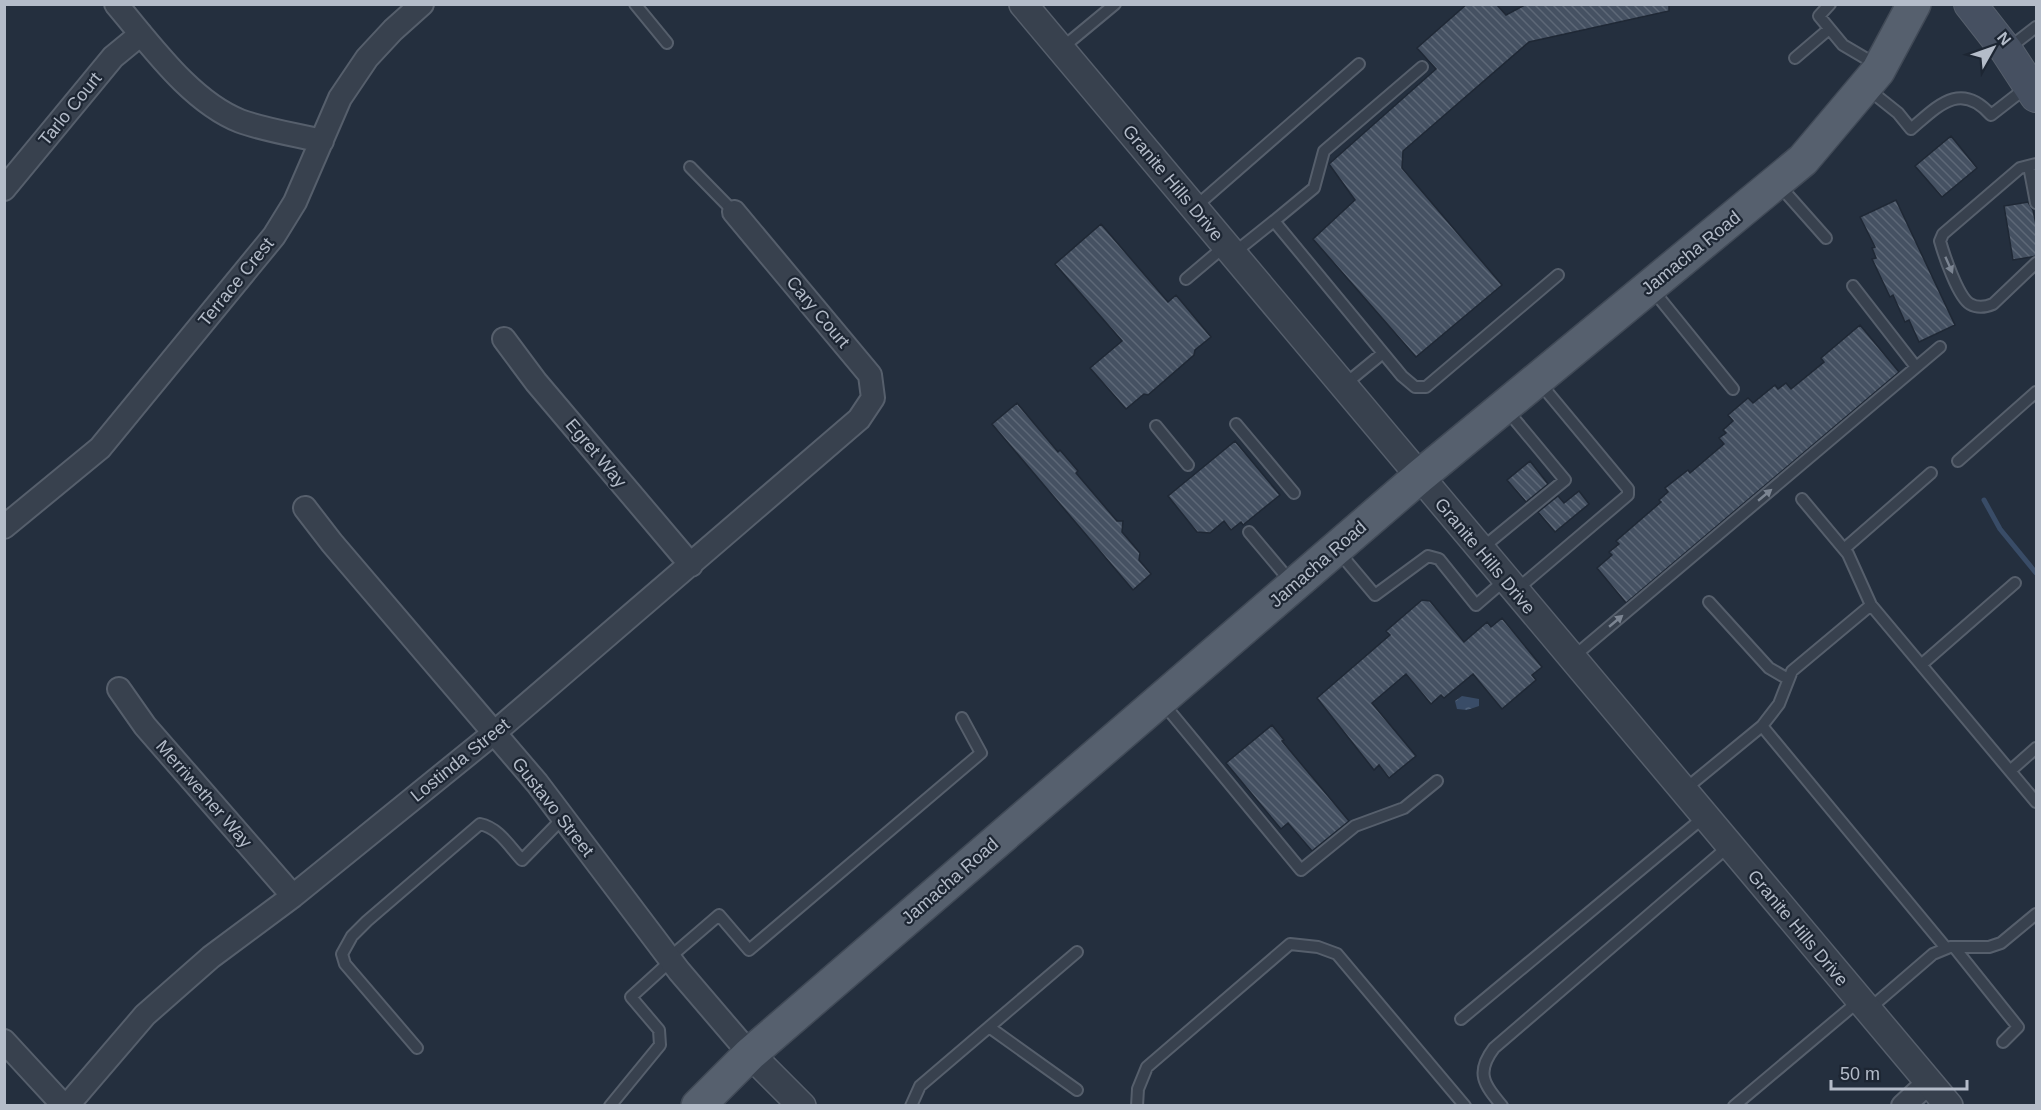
<svg xmlns="http://www.w3.org/2000/svg" width="2041" height="1110" viewBox="0 0 2041 1110" font-family="Helvetica,sans-serif">
	<defs>
		<pattern id="water-ripples" width="26" height="14" patternUnits="userSpaceOnUse" patternTransform="scale(1.5)"><rect width="26" height="14" fill="#394c67"/><path d="M2 4q2-2 4 0t4 0M15 11q2-2 4 0t4 0" fill="none" stroke="#53647b"/></pattern>
		<pattern id="building-back-hatch" width="6" height="6" patternUnits="userSpaceOnUse" patternTransform="scale(1.5)"><rect width="6" height="6" fill="#455162"/><path d="M-1 5l2 2M0 0l6 6M5-1l2 2" fill="none" stroke="#5d6877"/></pattern>
	</defs>
	<rect width="100%" height="100%" fill="#242f3e"/>
	<path fill="url(#water-ripples)" d="M 1462,696 L 1479,699 L 1479,706 L 1467,710 L 1457,709 L 1455,701 Z"/>
	<g fill="none" stroke-linecap="round" stroke-linejoin="round">
		<path stroke="#394c67" stroke-width="5" d="M 1984,500 L 2000,529 L 2036,573"/>
	</g>
	<path fill="url(#building-back-hatch)" stroke="#1f2835" stroke-width="1.5" d="M 1467,4 L 1496,4 L 1506,15 L 1527,4 L 1669,4 L 1669,11 L 1529,42 L 1403,151 L 1402,168 L 1502,285 L 1416,357 L 1313,239 L 1355,200 L 1329,164 L 1436,69 L 1417,48 Z
		M 1951,136 L 1977,168 L 1942,197 L 1915,166 Z
		M 1896,200 L 1955,325 L 1919,342 L 1909,320 L 1905,322 L 1893,295 L 1890,297 L 1872,259 L 1876,258 L 1872,248 L 1875,247 L 1860,217 Z
		M 2028,202 L 2033,210 L 2037,229 L 2037,256 L 2013,260 L 2004,206 Z
		M 1101,224 L 1168,302 L 1176,295 L 1211,337 L 1195,350 L 1194,355 L 1148,395 L 1144,394 L 1126,409 L 1090,368 L 1122,341 L 1055,264 Z
		M 1860,325 L 1899,372 L 1626,603 L 1597,568 L 1612,555 L 1609,552 L 1619,544 L 1616,541 L 1661,502 L 1659,500 L 1668,492 L 1665,488 L 1688,470 L 1690,473 L 1724,444 L 1719,438 L 1726,433 L 1723,430 L 1733,421 L 1728,415 L 1748,398 L 1753,403 L 1775,385 L 1778,389 L 1786,383 L 1791,389 L 1824,362 L 1821,358 Z
		M 1017,403 L 1058,452 L 1060,450 L 1078,471 L 1076,473 L 1117,521 L 1123,521 L 1122,532 L 1140,553 L 1139,560 L 1151,574 L 1133,590 L 992,424 Z
		M 1235,441 L 1280,495 L 1243,525 L 1241,522 L 1231,530 L 1224,521 L 1210,533 L 1197,532 L 1168,496 Z
		M 1530,461 L 1548,484 L 1526,502 L 1507,480 Z
		M 1579,491 L 1589,504 L 1555,532 L 1538,512 L 1558,496 L 1564,503 Z
		M 1422,600 L 1430,601 L 1464,642 L 1487,622 L 1491,627 L 1502,618 L 1542,667 L 1532,675 L 1536,680 L 1502,709 L 1473,674 L 1444,698 L 1441,695 L 1431,704 L 1406,674 L 1372,703 L 1416,756 L 1389,778 L 1379,765 L 1374,770 L 1317,698 L 1390,635 L 1386,631 Z
		M 1272,725 L 1284,740 L 1282,741 L 1349,821 L 1312,851 L 1288,823 L 1281,829 L 1226,763 Z"/>
	<g fill="none" stroke-linecap="round" stroke-linejoin="round">
		<g stroke="#565f6c" stroke-width="14">
			<path id="service" d="M 635,4 L 667,43
				M 1830,4 L 1819,16 L 1843,45 L 1877,65
				M 1062,48 L 1115,4
				M 2009,48 L 2036,27
				M 1795,58 L 1829,29
				M 1422,67 L 1324,151 L 1314,188 L 1274,221 L 1402,376 L 1415,387 L 1426,387 L 1558,275
				M 1868,89 L 1898,113 L 1911,129 C 1937,107 1960,80 1991,115 L 2027,87
				M 2036,164 L 2020,168 L 1943,234 L 1940,241 C 1944,255 1958,297 1970,304 C 1977,308 1986,307 1993,304 L 2036,263
				M 2029,166 L 2036,203
				M 690,167 L 734,212
				M 1779,185 L 1826,238
				M 1194,208 L 1359,64
				M 1234,253 L 1274,221
				M 1186,279 L 1225,246
				M 1853,286 L 1916,367
				M 1652,289 L 1733,389
				M 1344,385 L 1383,353
				M 1236,424 L 1294,493
				M 1156,426 L 1188,465
				M 1958,461 L 2036,392
				M 1802,499 L 1848,554 L 1871,605
				M 1249,532 L 1291,582
				M 1481,549 L 1565,480 L 1506,409
				M 1844,549 L 1931,473
				M 1338,551 L 1375,595 L 1428,556 L 1439,559 L 1476,605 L 1505,580
				M 1515,591 L 1628,495 L 1628,489 L 1623,483 L 1539,382
				M 1709,602 L 1769,668 L 1788,679
				M 1572,658 L 1940,347
				M 1921,665 L 2015,583
				M 1162,702 L 1301,870 L 1355,826 L 1404,808 L 1437,781
				M 1762,726 L 1946,948
				M 2010,771 L 2036,748
				M 1684,790 L 1762,726 L 1779,704 L 1792,671 L 1871,605 L 2036,802
				M 1954,947 L 2018,1027 L 2003,1042
				M 1868,1010 L 1933,954 L 1950,947 L 1989,947 L 2001,943 L 2036,914
				M 1461,1019 L 1704,817
				M 989,1027 L 1077,1090
				M 417,1048 L 345,964 L 342,954 L 352,936 L 367,921 L 480,824 C 499,828 509,846 522,860 L 563,818
				M 610,1106 L 660,1045 L 659,1030 L 631,997 L 664,967 L 669,958 L 719,915 L 749,950 L 981,753 L 962,718
				M 911,1106 L 920,1086 L 1077,952
				M 1137,1106 L 1138,1089 L 1147,1067 L 1290,944 L 1318,947 L 1337,954 L 1465,1106
				M 1502,1106 C 1484,1084 1475,1073 1494,1048 L 1729,846
				M 1734,1106 L 1860,1000"/>
		</g>
		<g stroke="#565f6c" stroke-width="26">
			<path id="minor" d="M 116,4 C 151,45 190,101 240,121 C 264,130 297,135 322,141
				M 4,189 L 113,57 L 141,34
				M 504,339 L 536,382 L 691,565
				M 305,508 L 332,543 L 537,783 L 679,971 L 750,1054
				M 4,527 L 100,448 L 274,236 L 295,202 L 340,98 L 367,58 L 393,30 L 422,4
				M 119,689 L 145,726 L 293,896
				M 4,1041 L 64,1106
				M 67,1106 L 145,1015 L 211,957 L 293,896 L 494,733 L 859,419 L 873,398 L 870,375 L 734,212
				M 1903,1106 L 1929,1082"/>
		</g>
		<g stroke="#565f6c" stroke-width="30">
			<path id="tertiary" d="M 1023,4 L 1949,1106
				M 750,1054 L 802,1106"/>
		</g>
		<g stroke="#565f6c" stroke-width="34">
			<path id="secondary" d="M 1970,4 L 2006,50 L 2036,96"/>
		</g>
		<g stroke="#414a57" stroke-width="36">
			<path id="primary" d="M 698,1106 L 750,1054 L 1419,477 L 1803,160 L 1878,71 L 1914,4"/>
		</g>
		<use href="#service" stroke="#38414e" stroke-width="10"/>
		<use href="#minor" stroke="#38414e" stroke-width="22"/>
		<use href="#tertiary" stroke="#38414e" stroke-width="27"/>
		<use href="#secondary" stroke="#465061" stroke-width="32"/>
		<use href="#primary" stroke="#56606e" stroke-width="33"/>
	</g>
	<defs><path id="oneway-solid" d="M-6-.8H1V-3.2L6.5 0L1 3.2V.8H-6Z" transform="scale(1.5)"/></defs>
	<g fill="#7c8592">
		<use href="#oneway-solid" transform="translate(1949 265) rotate(66)"/>
		<use href="#oneway-solid" transform="translate(1765 495) rotate(-40)"/>
		<use href="#oneway-solid" transform="translate(1616 621) rotate(-40)"/>
	</g>
	<g text-anchor="middle" stroke-width="4.5" stroke-linejoin="round" paint-order="stroke">
		<g font-size="18" fill="#b4bcc9" stroke="#1d2633">
			<text transform="translate(70 109) rotate(-51)" y="6">Tarlo Court</text>
			<text transform="translate(1173 183) rotate(50)" y="6">Granite Hills Drive</text>
			<text transform="translate(1691 253) rotate(-39)" y="6">Jamacha Road</text>
			<text transform="translate(236 282) rotate(-51)" y="6">Terrace Crest</text>
			<text transform="translate(818 312) rotate(50)" y="6">Cary Court</text>
			<text transform="translate(596 453) rotate(50)" y="6">Egret Way</text>
			<text transform="translate(1485 556) rotate(50)" y="6">Granite Hills Drive</text>
			<text transform="translate(1318 564) rotate(-41)" y="6">Jamacha Road</text>
			<text transform="translate(460 760) rotate(-39)" y="6">Lostinda Street</text>
			<text transform="translate(204 794) rotate(49)" y="6">Merriwether Way</text>
			<text transform="translate(553 807) rotate(52)" y="6">Gustavo Street</text>
			<text transform="translate(950 881) rotate(-41)" y="6">Jamacha Road</text>
			<text transform="translate(1798 928) rotate(50)" y="6">Granite Hills Drive</text>
		</g>
	</g>
	<rect width="2041" height="1110" fill="none" stroke="#b4bcc9" stroke-width="12"/>
	<g transform="translate(1993 48) rotate(50)" stroke="#1d2633" stroke-width="4.5" paint-order="stroke">
	<path d="M0-4.5L10 22L0 15L-10 22Z" fill="#b4bcc9"/>
	<text y="-9" font-size="16" font-weight="bold" text-anchor="middle" fill="#b4bcc9">N</text>
	</g>
	<path d="M1831 1080v9h136v-9" fill="none" stroke="#b4bcc9" stroke-width="3"/>
	<text x="1840" y="1080" font-size="18" fill="#b4bcc9" stroke="#1d2633" stroke-width="4.5" paint-order="stroke">50 m</text>
</svg>
